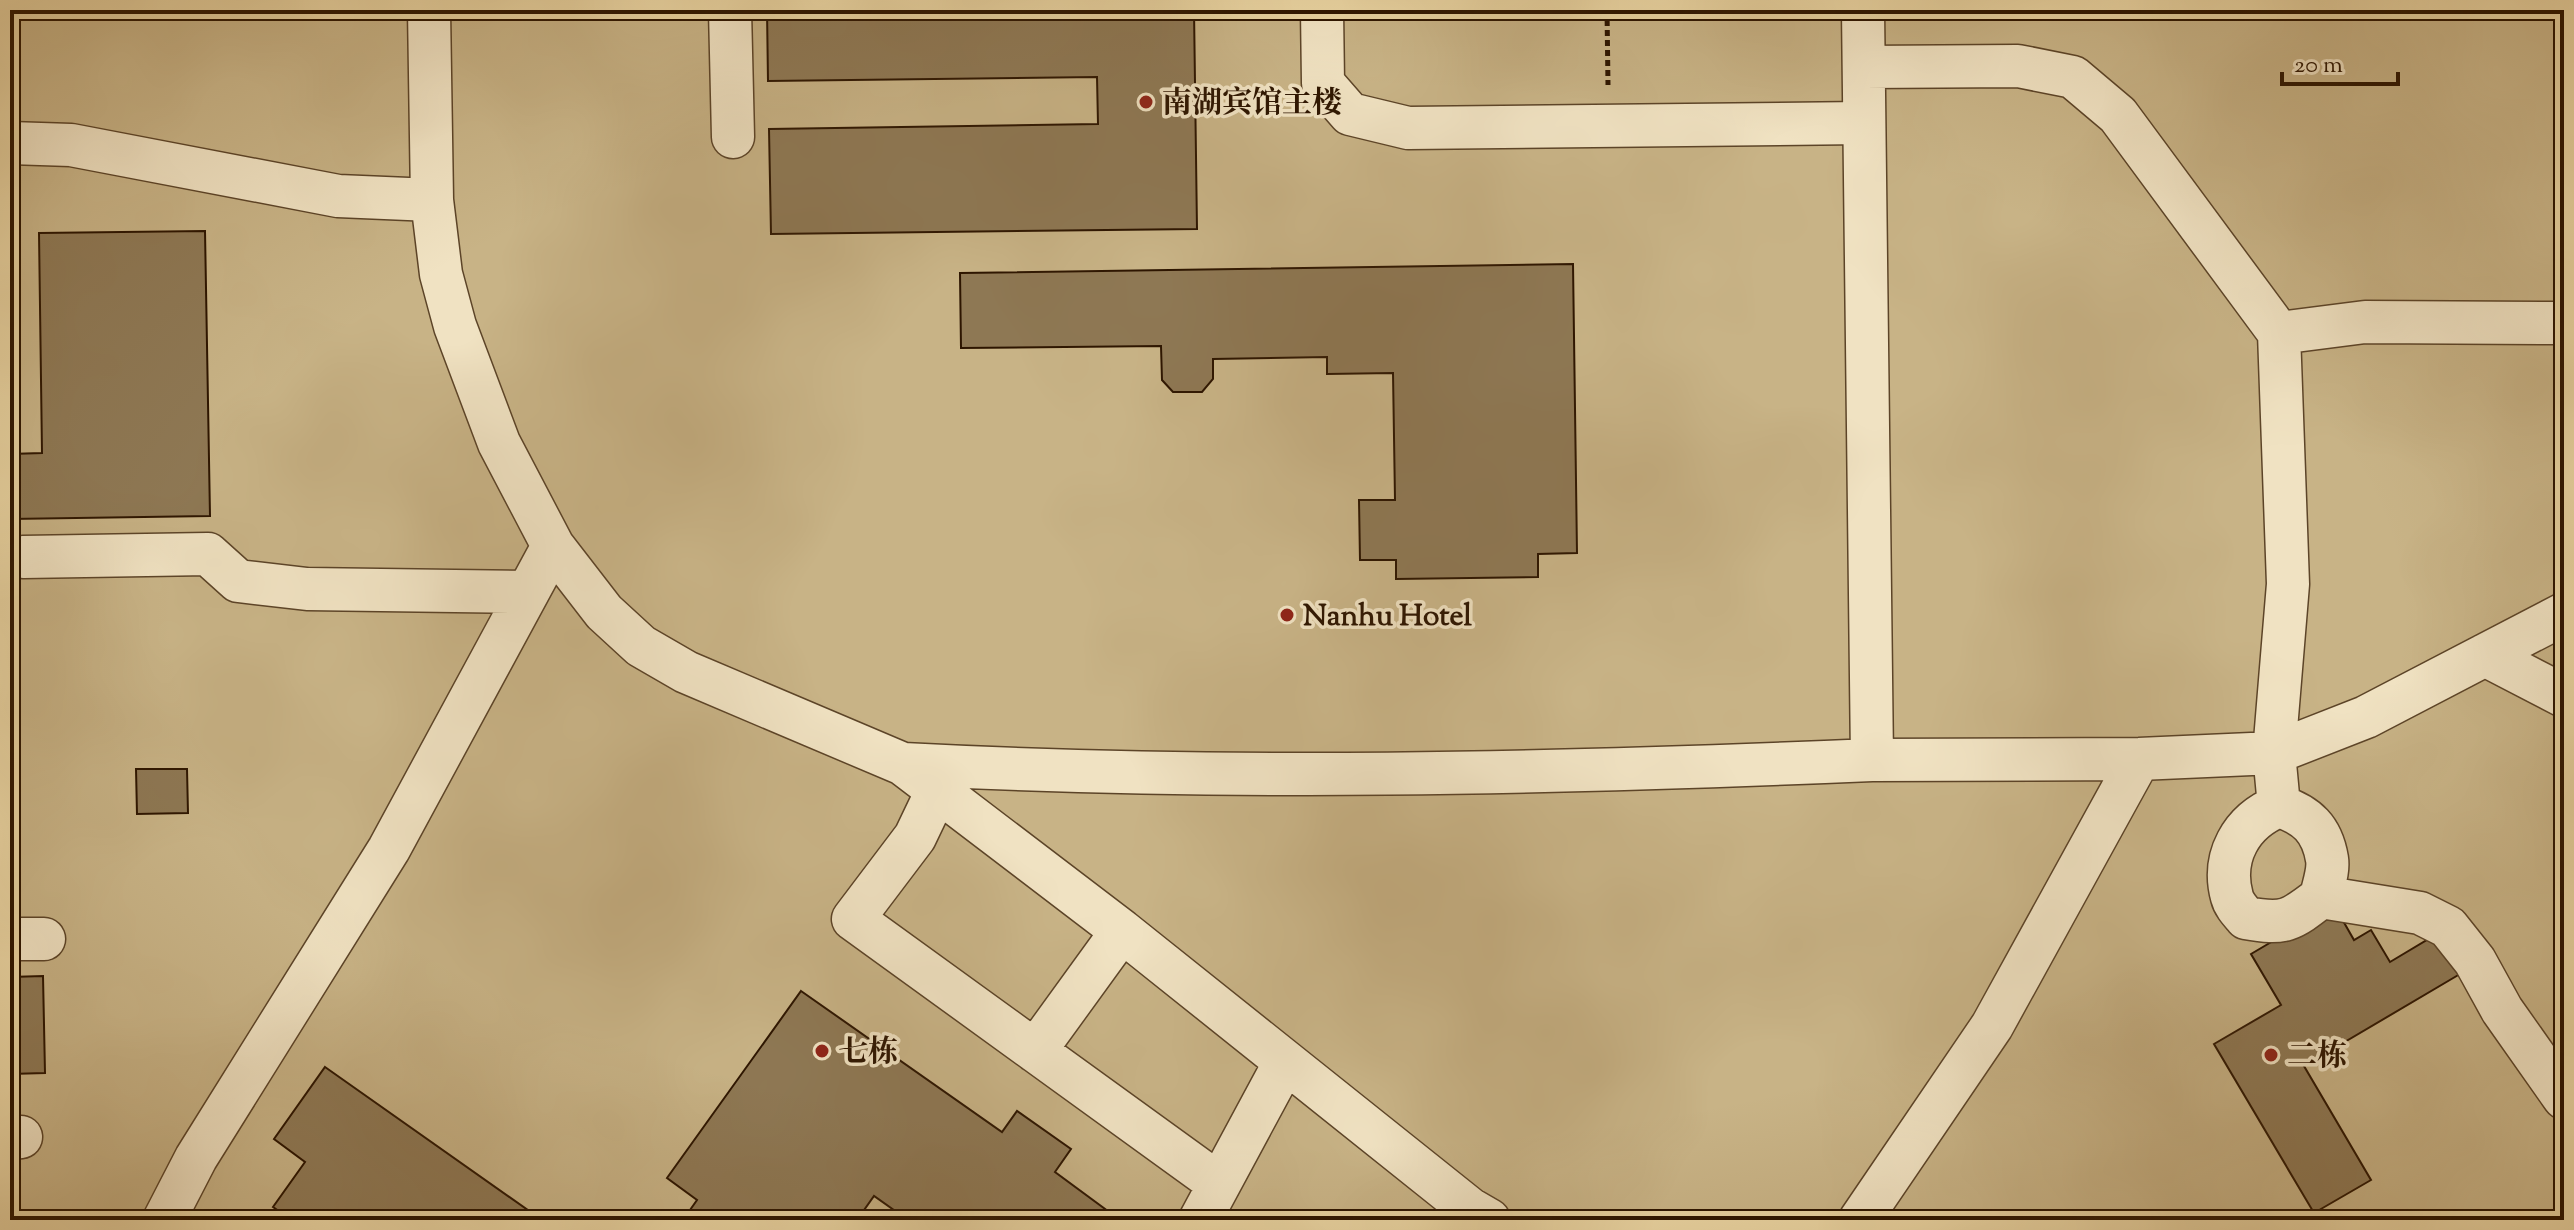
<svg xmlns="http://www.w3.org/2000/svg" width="2574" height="1230" viewBox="0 0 2574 1230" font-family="'Sorts Mill Goudy','Noto Serif SC',serif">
	<rect width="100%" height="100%" fill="#e8d3a1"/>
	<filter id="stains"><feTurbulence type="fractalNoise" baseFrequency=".0025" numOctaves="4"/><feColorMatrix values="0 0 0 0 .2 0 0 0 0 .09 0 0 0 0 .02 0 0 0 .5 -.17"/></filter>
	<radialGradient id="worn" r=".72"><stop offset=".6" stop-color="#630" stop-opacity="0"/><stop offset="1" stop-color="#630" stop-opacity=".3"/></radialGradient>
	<path fill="#c8b386" stroke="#7a6443" stroke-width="2" d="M 10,10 L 2564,10 L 2564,1220 L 10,1220 Z"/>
	<path fill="#8e7854" stroke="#2d1500" stroke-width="2" d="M 767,10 L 1194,10 L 1197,229 L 771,234 L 769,129 L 1098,124 L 1097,77 L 768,81 Z
		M 205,231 L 210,516 L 10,519 L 10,454 L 42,453 L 39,233 Z
		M 1573,264 L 1577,553 L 1538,554 L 1538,577 L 1396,579 L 1396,560 L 1360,560 L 1359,500 L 1395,500 L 1393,373 L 1327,374 L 1327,357 L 1213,359 L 1213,379 L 1202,392 L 1173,392 L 1162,380 L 1161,346 L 961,348 L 960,273 Z
		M 136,769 L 187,769 L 188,813 L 137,814 Z
		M 2334,905 L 2354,940 L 2371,930 L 2390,962 L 2437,934 L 2460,974 L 2304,1066 L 2371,1180 L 2314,1213 L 2214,1044 L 2281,1005 L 2251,954 Z
		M 43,976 L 45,1073 L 10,1074 L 10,977 Z
		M 801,991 L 1002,1132 L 1017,1111 L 1071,1149 L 1055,1172 L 1120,1220 L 908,1220 L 874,1196 L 857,1220 L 808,1220 L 795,1211 L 789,1220 L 726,1220 L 723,1218 L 721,1220 L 683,1220 L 697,1200 L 667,1178 Z
		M 325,1067 L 542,1220 L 292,1220 L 273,1207 L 305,1162 L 274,1139 Z"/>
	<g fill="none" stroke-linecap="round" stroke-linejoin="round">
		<g stroke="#5c4428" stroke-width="45">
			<path id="minor" d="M 429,10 L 432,200 L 441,274 L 455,326 L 499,443 L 553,546 L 604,612 L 641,646 L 686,672 L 903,764 L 1122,931 L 1470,1209 L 1489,1220
				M 730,10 L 733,137
				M 1322,10 L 1323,83 L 1350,114 L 1408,128 L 1863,123
				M 1864,67 L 2018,66 L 2073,77 L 2118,115 L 2279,333 L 2288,584 L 2274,753 L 2279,806 C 2241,821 2221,857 2232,897 C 2234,905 2241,912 2246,918 C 2285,925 2290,921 2321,897 C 2323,886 2329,871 2327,859 C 2322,829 2307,815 2279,806
				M 10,143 L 71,145 L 338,196 L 432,200
				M 2279,333 L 2365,322 L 2564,323
				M 23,557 L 208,554 L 238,581 L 307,589 L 528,592
				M 2485,655 L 2564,696
				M 1872,760 L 2139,759 L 2274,753 L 2366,717 L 2564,614
				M 903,764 C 1226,781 1550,774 1872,760 L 1863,10
				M 937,791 L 915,837 L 853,919 L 1219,1184
				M 2321,897 L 2420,913 L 2448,927 L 2475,961 L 2502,1010 L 2564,1098
				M 10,939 L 44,939
				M 1035,1051 L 1122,931
				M 10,1138 L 21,1137
				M 164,1220 L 196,1158 L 389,849 L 553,546
				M 1200,1220 L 1285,1062
				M 1860,1220 L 1992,1026 L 2139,759"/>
		</g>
		<path stroke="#2d1500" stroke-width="5" stroke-dasharray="6 4" stroke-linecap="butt" d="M 1607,10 L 1608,85"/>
		<use href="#minor" stroke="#f0e2c2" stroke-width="42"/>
	</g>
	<g fill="#8f2418" stroke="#f0e2c2" stroke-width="3">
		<circle cx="1146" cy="102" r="8"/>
		<circle cx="1287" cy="615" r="8"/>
		<circle cx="822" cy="1051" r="8"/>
		<circle cx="2271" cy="1055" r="8"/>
	</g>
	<g text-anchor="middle" stroke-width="7" stroke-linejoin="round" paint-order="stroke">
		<g font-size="30" font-weight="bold" fill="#2d1500" stroke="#f0e2c2" text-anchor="start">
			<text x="1162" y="112">南湖宾馆主楼</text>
			<text x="1303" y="625">Nanhu Hotel</text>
			<text x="838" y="1061">七栋</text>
			<text x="2287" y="1065">二栋</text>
		</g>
	</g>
	<rect width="2574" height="1230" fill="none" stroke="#e8d3a1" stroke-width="40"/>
	<rect x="12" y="12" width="2550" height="1206" fill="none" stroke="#2d1500" stroke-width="4"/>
	<rect x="20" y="20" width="2534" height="1190" fill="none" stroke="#2d1500" stroke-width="2"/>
	<path d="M2282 72v12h116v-12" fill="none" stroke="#2d1500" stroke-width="4"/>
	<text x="2294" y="72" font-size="24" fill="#2d1500" stroke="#f0e2c2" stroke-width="6" paint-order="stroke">20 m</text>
	<rect width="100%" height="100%" filter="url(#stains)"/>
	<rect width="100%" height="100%" fill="url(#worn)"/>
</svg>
